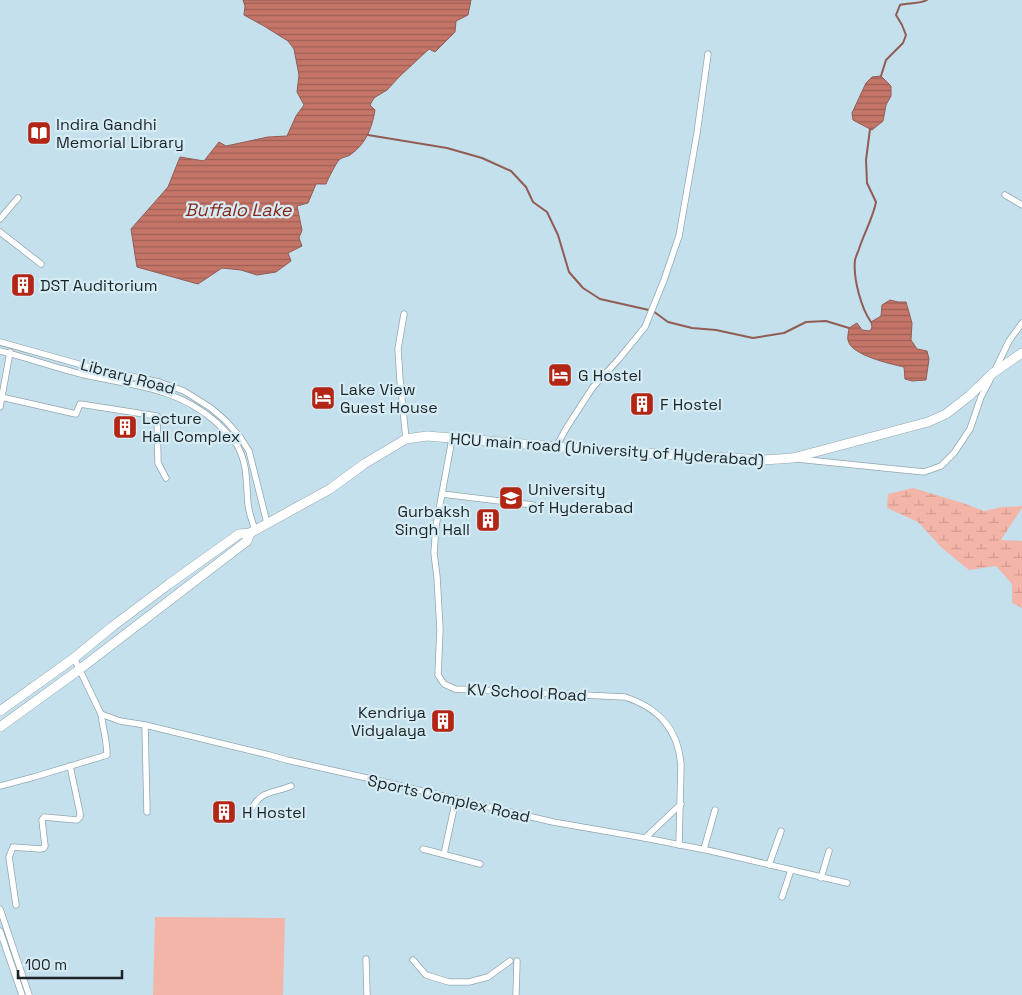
<svg xmlns="http://www.w3.org/2000/svg" width="1022" height="995" font-family="'Space Grotesk',sans-serif">
<style>
.built{fill:#c4e0ed}
.grass{fill:#f4b5a9}
.wetland{fill:url(#wetland-marsh)}
.water{fill:url(#water-rules);stroke:#915c54}
.lines{fill:none;stroke-linecap:round;stroke-linejoin:round}
.stream{stroke:#915c54;stroke-width:2}
.street-casing{stroke:#92a6af;stroke-width:7}
.secondary-casing{stroke:#92a6af;stroke-width:10}
.street{stroke:#fff;stroke-width:5.5}
.secondary{stroke:#fff;stroke-width:9}
.labels{text-anchor:middle;stroke-width:4.5;stroke-linejoin:round;paint-order:stroke}
.poi-label{font-size:16px;fill:#1b2326;stroke:#d6ecf5;text-anchor:start}
.street-label{font-size:16px;fill:#1b2326;stroke:#d6ecf5}
.water-label{font-size:18px;font-style:italic;fill:#88281c;stroke:#d6ecf5}
</style>
<defs>
<pattern id="wetland-marsh" width="20" height="14" patternUnits="userSpaceOnUse" patternTransform="scale(1.25)"><rect width="20" height="14" fill="#f4b5a9"/><path d="M1 5h8M5 5V1M11 12h8M15 12V8" fill="none" stroke="#d19b91"/></pattern>
<pattern id="water-rules" width="6" height="5" patternUnits="userSpaceOnUse" patternTransform="scale(1.25)"><rect width="6" height="5" fill="#c47568"/><path d="M0 2.5h6" fill="none" stroke="#9e6055"/></pattern>
</defs>
<rect width="100%" height="100%" fill="#d6ecf5"/>
<rect class="built" x="0" y="0" width="1022" height="995"/>
<polygon class="grass" points="155,917 285,918 283,995 153,995"/>
<polygon class="wetland" points="913,488 963,503 984,511 1002,507 1022,506 1022,508 1001,540 1022,541 1022,608 1012,603 1012,584 996,566 969,570 942,548 918,522 887,508 888,494"/>
<g class="water">
<path d="M243,0h228l-3,15 -12,6 -1,11 -20,20 -6,-3 -29,27 -13,14 -13,8 -4,7 5,5c-3,18 -9,34 -25,45 -3,2 -8,2 -11,5 -3,3 -11,19 -13,24h-10l-8,19 -11,3 5,24 -3,8 3,8 -14,7 3,8 -15,11 -19,3 -16,-5 -19,-2 -24,16 -61,-17 -6,-38 37,-42 12,-30 24,4 15,-19 7,4 42,-9 19,-1 9,-20 8,-11 -7,-13 2,-17 -5,-26 -6,-8 -24,-15 -20,-11 1,-9z"/>
<polygon points="881,76 891,86 891,96 886,105 883,121 872,130 853,120 852,113 866,83 872,77"/>
<path d="M890,300l8,2h8l6,21 -1,17 6,9 10,2 2,8 -3,21 -14,1 -7,-2 -1,-12c-13,-3 -54,-12 -56,-27 -1,-3 1,-9 1,-12l8,-5 5,7 8,1 2,-4 -1,-5 10,-6 1,-11z"/>
</g>
<g class="lines">
<g class="stream">
<path d="M881,76l5,-16 17,-17 3,-8 -4,-10 -6,-10 4,-10c8,-2 20,-1 27,-5"/>
<path d="M870,129l-4,31 1,23 9,19c-3,16 -12,31 -17,47 -1,3 -3,7 -4,11 -2,18 6,48 16,62"/>
<polyline points="368,135 447,148 482,158 511,171 526,187 533,202 547,212 558,235 569,272 583,288 600,299 649,310"/>
<polyline points="653,311 668,322 692,328 716,330 753,338 784,333 806,322 826,321 849,328"/>
</g>
<defs>
<g id="street">
<polyline points="1005,195 1022,205"/>
<polyline points="0,219 18,198"/>
<polyline points="0,232 41,264"/>
<polyline points="404,314 398,349 400,380 406,439"/>
<polyline points="0,342 100,370 159,382 184,391 211,408 226,421 240,437 249,451 267,523"/>
<path d="M0,351c28,7 56,17 85,24 49,11 91,12 131,47 7,7 15,14 21,23 11,20 9,37 11,59 1,9 4,17 7,26"/>
<polyline points="994,372 1009,341 1022,323"/>
<polyline points="1,397 76,414 80,404 157,416 158,463 166,478"/>
<polyline points="0,407 10,352"/>
<path d="M452,439l-16,87 -2,27 3,24 3,52 -2,46 6,9 11,5 170,8c34,11 53,32 56,68l-2,80"/>
<polyline points="556,447 567,427 593,387 618,360 645,327 664,280 679,236 697,133 708,54"/>
<polyline points="797,459 924,472 941,466 954,453 970,429 981,397 990,380"/>
<polyline points="442,494 533,505"/>
<polyline points="74,658 101,714 120,721 145,725 269,755 287,760 380,781 553,822 645,838 711,851 847,883"/>
<polyline points="145,725 147,812"/>
<path d="M0,786l34,-9 73,-22c0,-14 -4,-27 -6,-41"/>
<path d="M252,808c11,-19 21,-14 39,-22"/>
<polyline points="645,838 681,804"/>
<polyline points="423,849 480,864"/>
<polyline points="704,849 715,810"/>
<polyline points="444,854 456,799"/>
<polyline points="769,865 781,831"/>
<polyline points="821,878 829,851"/>
<polyline points="782,897 791,870"/>
<polyline points="16,905 9,857 13,847 40,849 44,848 45,846 42,820 44,817 77,820 80,817 80,813 70,766"/>
<polyline points="0,909 29,995"/>
<polyline points="0,931 22,995"/>
<polyline points="366,959 367,995"/>
<polyline points="413,960 426,975 449,982 469,982 488,977 510,961"/>
<polyline points="516,995 517,961"/>
</g>
<g id="secondary">
<polyline points="0,711 74,658 113,626 169,584 239,534 250,533 330,489 364,464 406,439 427,436 608,451 764,460 793,458 928,422 946,414 969,396 993,373 1022,353"/>
<polyline points="0,727 80,669 247,541 250,533"/>
</g>
</defs>
<use href="#street" class="street-casing"/>
<use href="#secondary" class="secondary-casing"/>
<use href="#street" class="street"/>
<use href="#secondary" class="secondary"/>
</g>
<defs>
<symbol id="library-square" viewBox="-11 -11 22 22"><rect x="-9" y="-9" width="18" height="18" rx="4" fill="#b32515" stroke="#d6ecf5"/><path d="M-6-4Q-3-5.5-.7-3.5V5Q-3 3-6 4ZM6-4Q3-5.5 .7-3.5V5Q3 3 6 4Z" fill="#fff"/></symbol>
<symbol id="building-square" viewBox="-11 -11 22 22"><rect x="-9" y="-9" width="18" height="18" rx="4" fill="#b32515" stroke="#d6ecf5"/><path d="M-4-6H4V6H1V3H-1V6H-4ZM-2.5-4.3h1.7v1.8h-1.7ZM.8-4.3h1.7v1.8H.8ZM-2.5-1h1.7V.8h-1.7ZM.8-1h1.7V.8H.8Z" fill="#fff"/></symbol>
<symbol id="hotel-square" viewBox="-11 -11 22 22"><rect x="-9" y="-9" width="18" height="18" rx="4" fill="#b32515" stroke="#d6ecf5"/><path d="M-6-4.5h1.5V1H6V5H4.5V3h-9V5H-6ZM-4 0a1.8 1.8 0 1 1 3.6 0ZM.5 0V-2.5h3Q6-2.5 6 0Z" fill="#fff"/></symbol>
<symbol id="university-square" viewBox="-11 -11 22 22"><rect x="-9" y="-9" width="18" height="18" rx="4" fill="#b32515" stroke="#d6ecf5"/><path d="M0-5L7-2L0 1L-7-2ZM-4 1L0 2.5L4 1V4Q0 6-4 4Z" fill="#fff"/></symbol>
</defs>
<g fill-rule="evenodd">
<use href="#library-square" x="25" y="119" width="28" height="28"/>
<use href="#building-square" x="9" y="271" width="28" height="28"/>
<use href="#hotel-square" x="546" y="361" width="28" height="28"/>
<use href="#hotel-square" x="309" y="384" width="28" height="28"/>
<use href="#building-square" x="628" y="390" width="28" height="28"/>
<use href="#building-square" x="111" y="413" width="28" height="28"/>
<use href="#university-square" x="497" y="484" width="28" height="28"/>
<use href="#building-square" x="474" y="506" width="28" height="28"/>
<use href="#building-square" x="429" y="707" width="28" height="28"/>
<use href="#building-square" x="210" y="798" width="28" height="28"/>
</g>
<g class="labels">
<g class="poi-label">
<text x="56" y="130">Indira Gandhi<tspan x="56" dy="18">Memorial Library</tspan></text>
<text x="40" y="291">DST Auditorium</text>
<text x="578" y="381">G Hostel</text>
<text x="340" y="395">Lake View<tspan x="340" dy="18">Guest House</tspan></text>
<text x="660" y="410">F Hostel</text>
<text x="142" y="424">Lecture<tspan x="142" dy="18">Hall Complex</tspan></text>
<text x="528" y="495">University<tspan x="528" dy="18">of Hyderabad</tspan></text>
<text x="470" y="517" text-anchor="end">Gurbaksh<tspan x="470" dy="18">Singh Hall</tspan></text>
<text x="426" y="718" text-anchor="end">Kendriya<tspan x="426" dy="18">Vidyalaya</tspan></text>
<text x="242" y="818">H Hostel</text>
</g>
<g class="street-label">
<text transform="translate(128 376) rotate(15)" y="6">Library Road</text>
<text transform="translate(607 449) rotate(4)" y="6">HCU main road (University of Hyderabad)</text>
<text transform="translate(527 692) rotate(3)" y="6">KV School Road</text>
<text transform="translate(449 798) rotate(13)" y="6">Sports Complex Road</text>
</g>
<g class="water-label">
<text x="238" y="216">Buffalo Lake</text>
</g>
</g>
<path d="M18 970v8h104v-8" fill="none" stroke="#1b2326" stroke-width="2.5"/>
<text x="25" y="970" font-size="15" fill="#1b2326" stroke="#d6ecf5" stroke-width="4" paint-order="stroke">100 m</text>
</svg>
